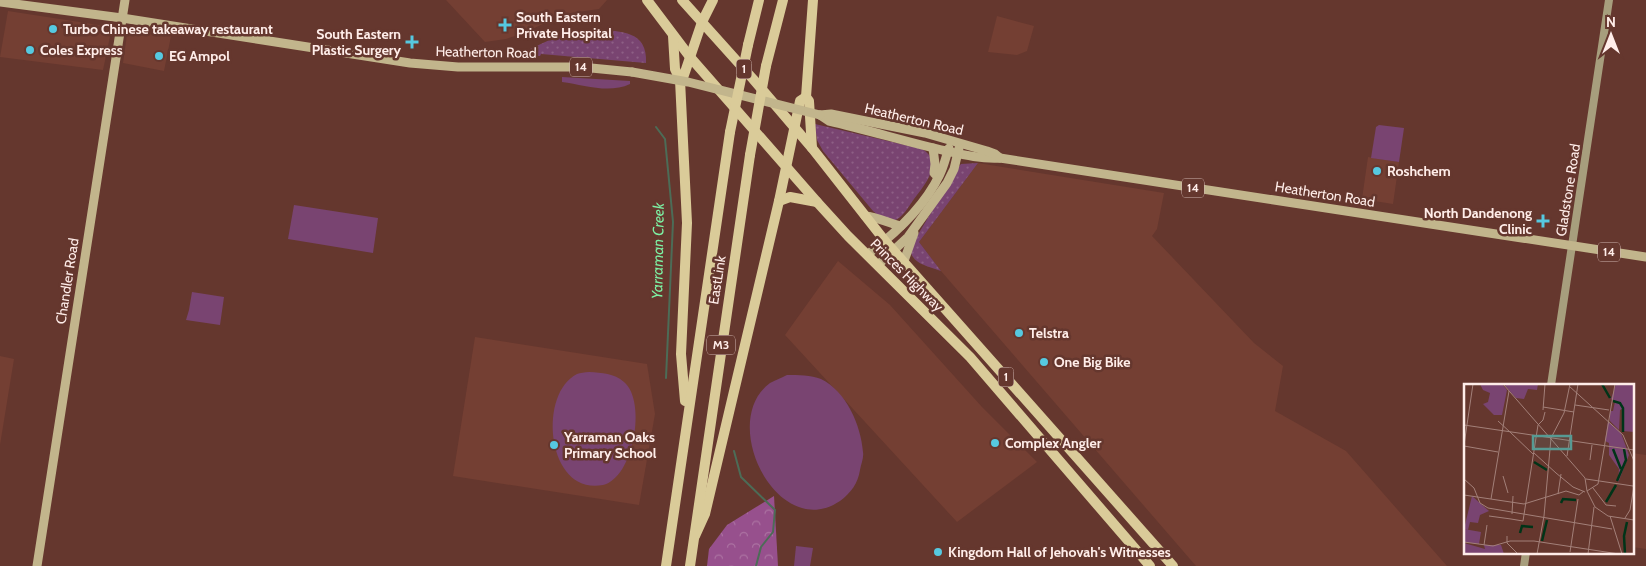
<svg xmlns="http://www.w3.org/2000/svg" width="1646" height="566" font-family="Cabin,sans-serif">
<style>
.built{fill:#743f33}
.grass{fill:url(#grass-dots)}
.forest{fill:url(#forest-crowns)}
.green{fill:#794471}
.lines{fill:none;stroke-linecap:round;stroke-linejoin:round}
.stream{stroke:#4c6c57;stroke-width:2}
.secondary{stroke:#a79e7d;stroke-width:8}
.primary{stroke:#c2b58c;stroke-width:9}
.highway{stroke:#dacb99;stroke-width:10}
.primary-bridge{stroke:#c2b58c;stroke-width:9}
.highway-bridge{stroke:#dacb99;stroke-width:10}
.poi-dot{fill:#56c9e0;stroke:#65372e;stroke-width:2}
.labels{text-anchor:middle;stroke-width:5;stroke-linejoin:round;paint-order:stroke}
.shield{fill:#65372e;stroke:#d1b6b1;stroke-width:1}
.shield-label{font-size:12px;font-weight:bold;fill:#ffede9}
.poi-label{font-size:14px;font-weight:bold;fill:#ffede9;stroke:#65372e;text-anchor:start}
.street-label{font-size:14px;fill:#ffede9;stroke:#65372e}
.water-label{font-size:15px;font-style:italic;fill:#7df2a4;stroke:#65372e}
.inset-river{fill:none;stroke:#003418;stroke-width:2.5}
.inset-road{fill:none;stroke:#a38079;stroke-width:1}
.view{fill:#579a93;fill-opacity:0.15;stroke:#579a93;stroke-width:2.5}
.inset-edge{fill:none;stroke:#ffede9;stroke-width:2.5}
</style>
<defs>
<pattern id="grass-dots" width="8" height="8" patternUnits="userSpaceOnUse" patternTransform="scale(1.25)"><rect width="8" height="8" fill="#794471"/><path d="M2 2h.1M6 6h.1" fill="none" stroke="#8d5f85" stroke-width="1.8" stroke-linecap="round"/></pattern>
<pattern id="forest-crowns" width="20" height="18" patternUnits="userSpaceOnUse" patternTransform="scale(1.25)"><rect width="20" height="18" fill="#97508d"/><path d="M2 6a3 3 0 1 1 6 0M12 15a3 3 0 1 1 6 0" fill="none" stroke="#ac72a2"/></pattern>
</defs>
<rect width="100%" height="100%" fill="#65372e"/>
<g class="built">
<polygon points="446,0 607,0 599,9 564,14 524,33 506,39 485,42"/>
<polygon points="8,11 112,27 103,70 0,57"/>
<polygon points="997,16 1034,26 1027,51 1017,55 988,52"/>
<polygon points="135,29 171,36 164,71 123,63 127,34"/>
<polygon points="1368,157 1399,162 1393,204 1362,199"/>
<polygon points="978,163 1164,193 1157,229 1152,236 1254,343 1283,366 1275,411 1346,451 1447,566 1196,566 941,271 919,242"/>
<polygon points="838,261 890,305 982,407 1037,462 957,522 785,335"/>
<polygon points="475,337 647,364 655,414 639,505 453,476"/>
<polygon points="0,356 14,359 0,445"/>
<polygon points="1632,453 1646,455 1646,549 1632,547"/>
</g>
<g class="grass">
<path d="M597,30c24,1 51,1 49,33l-105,-9 -1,2h-8l-4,-1 2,-6 26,-12z"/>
<path d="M815,124l107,25c22,13 3,36 -8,50 -6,8 -11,19 -21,22l-14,-5 -6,-5 -50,-60 -6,-11z"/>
<path d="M978,163l-59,79 22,29c-13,-5 -30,-7 -31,-23l47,-79 4,-5z"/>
</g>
<polygon class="forest" points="774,496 778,566 707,566 709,549 727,525"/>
<g class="green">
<path d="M562,77l68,4v3c-21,10 -46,1 -68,-2z"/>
<polygon points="1379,125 1404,128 1399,162 1371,158 1376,127"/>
<polygon points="294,205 378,218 373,253 288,239"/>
<polygon points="192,292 224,297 220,325 186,320 189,310"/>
<path d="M589,372c13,1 25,1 35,10 23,19 10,96 -21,103 -56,11 -66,-91 -26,-111 3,-1 8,-2 12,-2z"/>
<path d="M787,375c11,0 24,0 34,4 25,12 40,46 42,73 1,6 -2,12 -3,18 -2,13 -9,23 -20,31 -62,42 -123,-79 -70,-118 5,-3 12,-5 17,-8z"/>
<polygon points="796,546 813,548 810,566 794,566"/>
</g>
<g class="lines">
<g class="stream">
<polyline points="656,127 665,139 673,222 666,378"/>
<polyline points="734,451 741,477 775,510 773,532 761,547 756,566"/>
</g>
<g class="secondary">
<polyline points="1551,385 1609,0"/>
<polyline points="1524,566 1526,552"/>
</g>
<g class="primary">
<polyline points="0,2 122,18 410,63 458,67 581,67 632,72"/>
<path d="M820,115l9,6c39,9 78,21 117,30 18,4 35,8 54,7l646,99"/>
<polyline points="820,115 831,114 925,133 987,151 995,154 1000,158"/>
<polyline points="933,148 935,164 934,173 938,177"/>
<path d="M865,216c13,1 23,7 36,10"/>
<path d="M868,254c28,-21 57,-48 72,-80 4,-8 6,-18 9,-26"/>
<polyline points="904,261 914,233"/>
<polyline points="878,265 908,237 947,183 954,169 959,148"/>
<polyline points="37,566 125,0"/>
</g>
<g class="highway">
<polyline points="647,0 690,57 817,202 848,236 970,357 1150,566"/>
<polyline points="682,0 753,79 812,148 885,241 1173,566"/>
<polyline points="673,36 675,69 680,80 687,223 681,354 685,401"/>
<polyline points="748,45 759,0"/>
<polyline points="766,66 783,0"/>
<polyline points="680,80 684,75 702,22 713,0"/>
<polyline points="812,148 809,101 806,97 813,0"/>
<polyline points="779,201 790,197 817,202"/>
<polyline points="695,536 705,514 779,201 800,101 806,97"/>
<polyline points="666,566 730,132"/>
<polyline points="690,566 750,155"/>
</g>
<polyline class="primary-bridge" points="632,72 688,82 820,115"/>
<g class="highway-bridge">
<polyline points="730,132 748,45"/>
<polyline points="750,155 766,66"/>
</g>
</g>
<g class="poi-dot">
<path d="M502.5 17.5h5v5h5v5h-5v5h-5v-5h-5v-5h5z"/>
<circle cx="53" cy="29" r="5"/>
<path d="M409.5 34.5h5v5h5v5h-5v5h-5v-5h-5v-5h5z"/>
<circle cx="30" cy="50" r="5"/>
<circle cx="159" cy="56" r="5"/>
<circle cx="1377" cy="171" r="5"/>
<path d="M1540.5 213.5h5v5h5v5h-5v5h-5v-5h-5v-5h5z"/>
<circle cx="1019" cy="333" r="5"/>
<circle cx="1044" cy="362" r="5"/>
<circle cx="995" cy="443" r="5"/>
<circle cx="554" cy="445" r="5"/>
<circle cx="938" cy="552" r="5"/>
</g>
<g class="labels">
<g class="shield">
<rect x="570" y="57.5" width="22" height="19" rx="4"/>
<rect x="736.5" y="59.5" width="15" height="19" rx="4"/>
<rect x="1182" y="178.5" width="22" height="19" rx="4"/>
<rect x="1598" y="242.5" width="22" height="19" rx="4"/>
<rect x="707" y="335.5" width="28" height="19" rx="4"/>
<rect x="998.5" y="367.5" width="15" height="19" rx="4"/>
</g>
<g class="shield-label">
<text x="581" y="71">14</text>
<text x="744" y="73">1</text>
<text x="1193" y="192">14</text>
<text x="1609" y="256">14</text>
<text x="721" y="349">M3</text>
<text x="1006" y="381">1</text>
</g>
<g class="poi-label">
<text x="516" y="22">South Eastern<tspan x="516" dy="16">Private Hospital</tspan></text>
<text x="63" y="34">Turbo Chinese takeaway restaurant</text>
<text x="401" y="39" text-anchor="end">South Eastern<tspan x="401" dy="16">Plastic Surgery</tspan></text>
<text x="40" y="55">Coles Express</text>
<text x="169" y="61">EG Ampol</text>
<text x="1387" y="176">Roshchem</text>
<text x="1532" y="218" text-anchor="end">North Dandenong<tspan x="1532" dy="16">Clinic</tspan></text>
<text x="1029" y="338">Telstra</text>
<text x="1054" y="367">One Big Bike</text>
<text x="564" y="442">Yarraman Oaks<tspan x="564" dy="16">Primary School</tspan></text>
<text x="1005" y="448">Complex Angler</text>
<text x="948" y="557">Kingdom Hall of Jehovah's Witnesses</text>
</g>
<g class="street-label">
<text transform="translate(486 52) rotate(1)" y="5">Heatherton Road</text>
<text transform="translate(914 119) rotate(13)" y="5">Heatherton Road</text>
<text transform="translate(1568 190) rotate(-81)" y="5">Gladstone Road</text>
<text transform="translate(1325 194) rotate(9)" y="5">Heatherton Road</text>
<text transform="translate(907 275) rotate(45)" y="5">Princes Highway</text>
<text transform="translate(717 280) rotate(-81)" y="5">EastLink</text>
<text transform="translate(67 281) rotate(-81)" y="5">Chandler Road</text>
</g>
<g class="water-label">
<text transform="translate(658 251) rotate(-89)" y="5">Yarraman Creek</text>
</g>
</g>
<g transform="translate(1464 384)">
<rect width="170" height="170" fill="#65372e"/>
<path d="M152,13l8,11 -4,2 -1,20 -9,-9v-10h3zM144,37l13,12 8,22 -11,28 1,-14 -10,-14v-12l-4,-2zM0,145l17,3 -2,12 -15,-2zM0,159l21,6 -1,-4h17l3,9h-40z" fill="#794471"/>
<path d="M43,0h31l-1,6 -9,-1 -4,10 -8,-1 -11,-12z" fill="#794471"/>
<path d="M16,0h22l5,6 -5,25h-8l-11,-11 5,-2 2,-9 -7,-3zM152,0h18v48l-11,-1 -1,-24 -11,-8zM8,112l17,15 -9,4 -2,8 -8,-1 -2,8 -4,-1z" fill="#794471"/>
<path class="inset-river" d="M138,0l8,14M149,17l7,2 3,5v24M149,65l8,20M70,78l13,8M153,97l9,-21 -2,-11M142,118l10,-17M97,119l2,-4 13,1M56,149l2,-7 11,1M78,157l5,-21M161,170l-1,-18 3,-14"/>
<path class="inset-road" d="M39,0l82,94 2,13 8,16 13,9 26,4M105,2l54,49 11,26M111,21l34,5M79,23l31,5M79,26l2,-26M34,37l12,11M0,41l170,25M46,48l23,22M0,61l9,-61M0,62l34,6M70,69l22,20M103,72l11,-72M126,76l2,-15M92,89l17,14 12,5M39,92l5,17M0,95l10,9 6,15 8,5 124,21M122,95l47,7M129,104l13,17 10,1M123,107l11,-7 17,-100M94,110l3,-20M0,111l60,9 42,-13 13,4 5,-4M27,115l18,-108M48,130l1,-18M25,132l22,3M146,132l12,38M161,134l5,-8 4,-24M47,135l12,2 15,-96 5,-5 2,-8M43,152v7l11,11M0,158l29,4 17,-5h24l85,13M20,161l3,-20M106,168l8,-53M73,170l7,-38 7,-78 13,-25 6,-29M124,170l6,-47"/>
<path class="view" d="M69,52h38v13h-38z"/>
<rect width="170" height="170" class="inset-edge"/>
</g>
<g transform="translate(1611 35)" stroke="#65372e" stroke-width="4" paint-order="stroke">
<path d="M0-4L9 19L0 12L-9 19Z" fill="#ffede9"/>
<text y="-8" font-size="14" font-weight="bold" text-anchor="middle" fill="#ffede9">N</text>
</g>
</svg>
